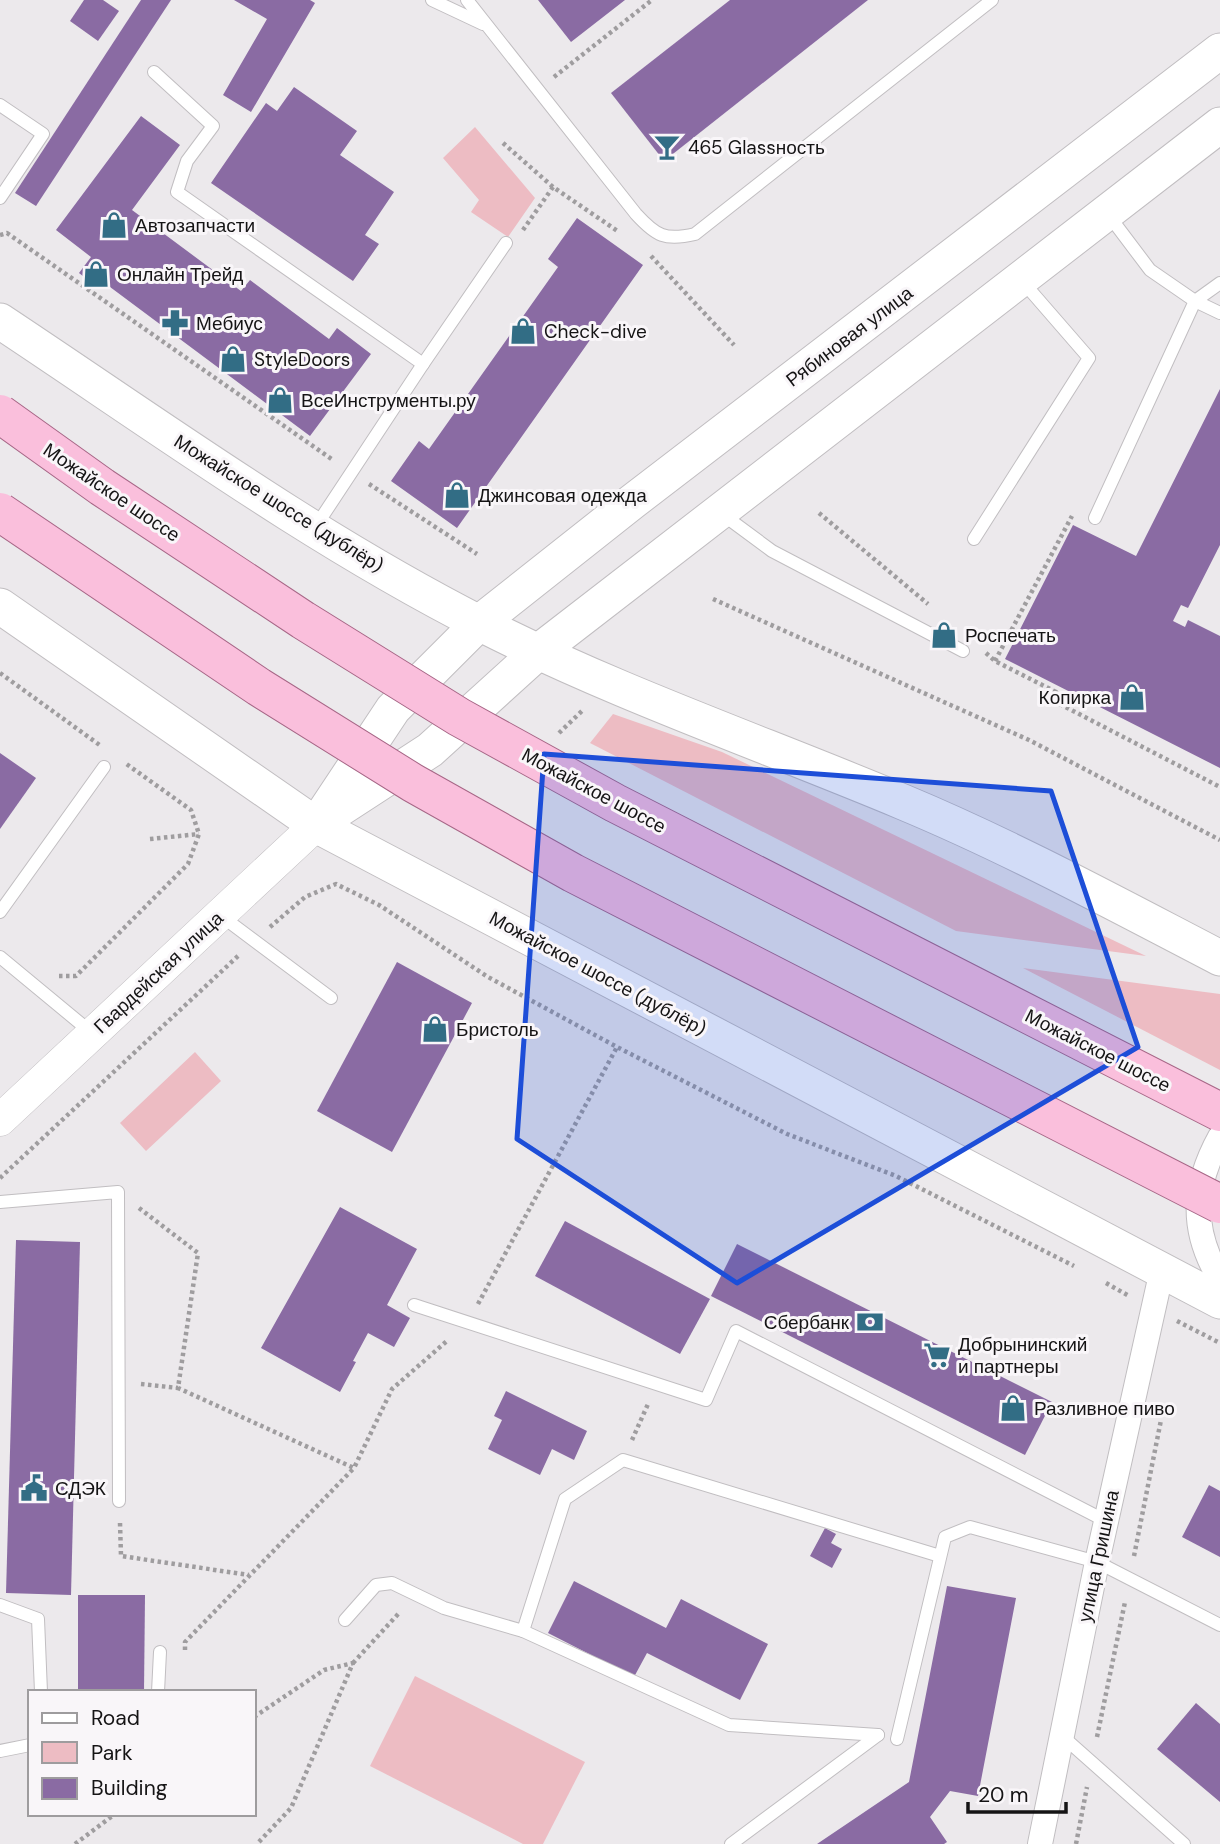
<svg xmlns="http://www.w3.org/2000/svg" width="1220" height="1844" font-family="'DM Sans',sans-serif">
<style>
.green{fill:#edbcc3}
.building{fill:#8a6ba3}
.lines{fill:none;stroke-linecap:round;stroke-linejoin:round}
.service-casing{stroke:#c1bec1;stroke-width:14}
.minor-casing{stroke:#c1bec1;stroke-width:26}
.tertiary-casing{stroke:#c1bec1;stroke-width:33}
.secondary-casing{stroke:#c1bec1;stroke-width:37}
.path{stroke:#9f9d9f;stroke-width:4.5;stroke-dasharray:3.5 3.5;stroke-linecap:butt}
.service{stroke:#fff;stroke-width:12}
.minor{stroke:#fff;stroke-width:24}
.tertiary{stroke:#fff;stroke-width:32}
.secondary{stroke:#fff;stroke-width:35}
.primary-bridge-casing{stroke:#a76787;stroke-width:40;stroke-linecap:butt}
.primary-bridge{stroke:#fabfdc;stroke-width:38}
.marked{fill:#1d4ed8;fill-opacity:0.2;stroke:#1d4ed8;stroke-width:5;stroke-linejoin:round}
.labels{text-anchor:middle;stroke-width:6;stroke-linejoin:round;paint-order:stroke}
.poi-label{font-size:19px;fill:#151415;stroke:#f9f6f9;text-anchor:start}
.street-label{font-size:19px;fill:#151415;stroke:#f9f6f9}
</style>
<rect width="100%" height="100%" fill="#ece9ec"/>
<g class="green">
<polygon points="475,127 535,198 508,237 471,212 479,200 443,158"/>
<polygon points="613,714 722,752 1146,956 956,931 590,743"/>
<polygon points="1023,968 1220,994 1220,1070"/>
<polygon points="195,1052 221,1081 146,1151 120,1123"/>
<polygon points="415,1676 585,1762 543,1844 523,1844 370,1766"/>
</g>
<g class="building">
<polygon points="84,0 103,0 119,11 98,41 70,21"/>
<polygon points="141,0 171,0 36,206 15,193"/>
<polygon points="234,0 310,0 315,3 251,112 223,95 267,19"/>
<polygon points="538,0 625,0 571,42"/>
<polygon points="730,0 868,0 664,161 611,93"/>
<polygon points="294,87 357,131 340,155 394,192 365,235 379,244 353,281 211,183 266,103 277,111"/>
<polygon points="141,116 180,145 132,210 241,291 250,280 329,339 337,328 371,354 310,436 102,281 98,288 79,273 91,257 56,230"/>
<polygon points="577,218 643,265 457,528 391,481 419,441 429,449 558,267 548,259"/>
<polygon points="1220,389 1220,545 1188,608 1181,605 1173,621 1185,627 1188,620 1220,636 1220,768 1005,659 1073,525 1136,556"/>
<polygon points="0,753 36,778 0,829"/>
<polygon points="397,962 472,1003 392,1152 317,1111"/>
<polygon points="340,1207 417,1249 387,1305 410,1318 394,1347 368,1333 353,1361 356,1362 340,1392 261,1348"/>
<polygon points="565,1221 710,1299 680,1354 535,1276"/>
<polygon points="16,1240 80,1242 71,1595 6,1593"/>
<polygon points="737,1244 1052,1402 1025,1455 711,1296"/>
<polygon points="506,1391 587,1431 574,1460 552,1449 540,1475 488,1449 502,1420 494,1416"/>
<polygon points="1209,1485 1220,1491 1220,1557 1182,1537"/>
<polygon points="825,1528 836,1534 831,1543 842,1549 832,1568 810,1556"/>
<polygon points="574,1581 666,1628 681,1599 768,1644 740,1700 647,1653 634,1677 548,1633"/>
<polygon points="947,1586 1016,1598 978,1796 950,1791 930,1817 947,1842 944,1844 817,1844 909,1782"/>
<polygon points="78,1595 145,1595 144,1692 78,1692"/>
<polygon points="1196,1703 1220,1724 1220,1802 1157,1749"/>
</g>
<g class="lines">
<defs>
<g id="service">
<polyline points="432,0 483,24"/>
<path d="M467,0l169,214c20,22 29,27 59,20l297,-234"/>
<polyline points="154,72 213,126 187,161 177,192 423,364"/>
<polyline points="0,105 43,134 0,198"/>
<polyline points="1107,213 1150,270 1195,301 1220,313"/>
<polyline points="722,514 772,551 963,651"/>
<polyline points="1095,518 1195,301 1220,283"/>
<polyline points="316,526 423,364 506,243"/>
<polyline points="974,539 1089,358 1023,282"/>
<polyline points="0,912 104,767"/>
<polyline points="220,915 331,998"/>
<polyline points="0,957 92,1033"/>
<polyline points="0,1202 118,1192 119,1501"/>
<polyline points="414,1305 706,1400 736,1331 1106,1521"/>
<polyline points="0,1605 38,1619 41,1692"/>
<polyline points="345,1620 376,1585 392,1583 444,1608 523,1631"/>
<polyline points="158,1692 160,1652"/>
<polyline points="878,1735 729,1725 523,1631 565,1499 623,1460 940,1556"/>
<polyline points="1061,1735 1184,1844"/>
<polyline points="897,1739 945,1537 970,1527 1097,1562 1220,1625"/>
<polyline points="0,1751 30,1745"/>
<polyline points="731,1844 878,1735"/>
</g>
<g id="minor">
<path d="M1220,1137c-27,49 -30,92 0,142"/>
<polyline points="1040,1844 1097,1562 1162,1270"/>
</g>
<polyline id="tertiary" points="0,1120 316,825"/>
<g id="secondary">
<path d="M0,321c157,104 312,217 481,303 136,69 281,119 422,178 108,45 213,102 317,156"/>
<polyline points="0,606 316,825 1220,1301"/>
<polyline points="327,817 430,750 538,652 1220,125"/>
<polyline points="316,825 393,709 479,623 632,502 1220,51"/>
</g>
</defs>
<use href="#service" class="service-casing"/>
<use href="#minor" class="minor-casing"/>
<use href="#tertiary" class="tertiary-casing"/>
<use href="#secondary" class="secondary-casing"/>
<g class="path">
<polyline points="554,77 652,0"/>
<polyline points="503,143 553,187 619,232"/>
<polyline points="523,230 553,187"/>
<polyline points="0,235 7,233 333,460"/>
<polyline points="651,256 734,345"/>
<polyline points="369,484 477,554"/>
<polyline points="819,513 928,604"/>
<polyline points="713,599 1029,740 1220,840"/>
<polyline points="986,653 995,661 1056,692 1052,700 1220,787"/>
<polyline points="995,661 1072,516"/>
<polyline points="0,673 101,746"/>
<polyline points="559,733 583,710"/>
<polyline points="150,839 199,834"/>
<polyline points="270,927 305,897 336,884 379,905 488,977 617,1047 787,1134 896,1176 1074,1266"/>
<polyline points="59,976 76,976 188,864 199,834 191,810 125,763"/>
<polyline points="0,1178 238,956"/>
<polyline points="139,1208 198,1253 178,1388 354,1468 392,1389 448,1340"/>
<polyline points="1106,1283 1129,1296"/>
<polyline points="478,1304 617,1047"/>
<polyline points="1177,1321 1220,1343"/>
<polyline points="141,1384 178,1388"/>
<polyline points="632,1440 648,1404"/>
<polyline points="120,1523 121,1556 249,1575"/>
<polyline points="1134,1556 1161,1420"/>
<polyline points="185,1650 185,1642 354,1468"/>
<polyline points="353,1663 400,1612"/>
<polyline points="254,1717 324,1670 353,1663 291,1808 257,1844"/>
<polyline points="1097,1737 1125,1602"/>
<polyline points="75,1844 115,1814"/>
<polyline points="1076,1844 1087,1787"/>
</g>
<use href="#service" class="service"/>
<use href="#minor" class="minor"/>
<use href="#tertiary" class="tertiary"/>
<use href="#secondary" class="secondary"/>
<defs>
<g id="primary-bridge">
<polyline points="0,414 102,487 303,620 459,717 615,803 1220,1112"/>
<polyline points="0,512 259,687 413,783 573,873 1220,1204"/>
</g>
</defs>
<use href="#primary-bridge" class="primary-bridge-casing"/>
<use href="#primary-bridge" class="primary-bridge"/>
</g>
<path class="marked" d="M544,754l507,37 87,256 -401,236 -220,-144z"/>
<defs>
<symbol id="bar-bare" viewBox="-9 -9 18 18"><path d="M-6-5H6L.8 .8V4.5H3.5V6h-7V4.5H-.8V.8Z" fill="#326d85" stroke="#f9f6f9" stroke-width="2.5" paint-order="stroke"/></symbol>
<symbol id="shop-bare" viewBox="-9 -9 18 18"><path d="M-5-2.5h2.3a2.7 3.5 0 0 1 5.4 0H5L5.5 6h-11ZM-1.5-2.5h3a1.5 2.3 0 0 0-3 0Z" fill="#326d85" stroke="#f9f6f9" stroke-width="2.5" paint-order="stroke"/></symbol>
<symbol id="pharmacy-bare" viewBox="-9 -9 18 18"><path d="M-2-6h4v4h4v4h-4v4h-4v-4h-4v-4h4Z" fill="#326d85" stroke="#f9f6f9" stroke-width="2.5" paint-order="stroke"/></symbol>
<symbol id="bank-bare" viewBox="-9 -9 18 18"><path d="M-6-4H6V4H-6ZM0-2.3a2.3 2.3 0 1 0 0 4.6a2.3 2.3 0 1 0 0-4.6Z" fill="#326d85" stroke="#f9f6f9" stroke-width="2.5" paint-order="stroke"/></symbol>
<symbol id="supermarket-bare" viewBox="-9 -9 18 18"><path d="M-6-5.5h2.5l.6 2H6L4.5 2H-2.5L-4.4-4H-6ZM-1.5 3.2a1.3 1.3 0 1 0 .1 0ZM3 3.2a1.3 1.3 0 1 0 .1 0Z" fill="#326d85" stroke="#f9f6f9" stroke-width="2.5" paint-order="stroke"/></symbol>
<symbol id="civic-bare" viewBox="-9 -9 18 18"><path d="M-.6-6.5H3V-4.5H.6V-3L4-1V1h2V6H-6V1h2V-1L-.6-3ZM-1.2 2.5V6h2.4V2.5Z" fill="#326d85" stroke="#f9f6f9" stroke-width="2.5" paint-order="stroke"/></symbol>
</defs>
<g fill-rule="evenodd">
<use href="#bar-bare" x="648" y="128" width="38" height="38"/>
<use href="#shop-bare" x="95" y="206" width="38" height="38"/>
<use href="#shop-bare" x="77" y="255" width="38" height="38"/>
<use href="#pharmacy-bare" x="156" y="304" width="38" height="38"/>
<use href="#shop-bare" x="504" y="312" width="38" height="38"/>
<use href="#shop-bare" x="214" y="340" width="38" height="38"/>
<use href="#shop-bare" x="261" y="381" width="38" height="38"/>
<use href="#shop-bare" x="438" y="476" width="38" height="38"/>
<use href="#shop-bare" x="925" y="616" width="38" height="38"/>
<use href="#shop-bare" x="1113" y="678" width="38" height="38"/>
<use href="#shop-bare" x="416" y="1010" width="38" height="38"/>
<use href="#bank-bare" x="851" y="1303" width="38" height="38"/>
<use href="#supermarket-bare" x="918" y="1336" width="38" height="38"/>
<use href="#shop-bare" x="994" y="1389" width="38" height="38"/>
<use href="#civic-bare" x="15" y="1469" width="38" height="38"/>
</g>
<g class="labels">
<g class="poi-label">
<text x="688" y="154">465 Glassность</text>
<text x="135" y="232">Автозапчасти</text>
<text x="117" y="281">Онлайн Трейд</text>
<text x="196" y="330">Мебиус</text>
<text x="544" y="338">Check-dive</text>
<text x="254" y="366">StyleDoors</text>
<text x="301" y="407">ВсеИнструменты.ру</text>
<text x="478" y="502">Джинсовая одежда</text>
<text x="965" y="642">Роспечать</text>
<text x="1111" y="704" text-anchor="end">Копирка</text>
<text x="456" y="1036">Бристоль</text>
<text x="849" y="1329" text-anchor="end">Сбербанк</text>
<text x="958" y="1351">Добрынинский<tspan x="958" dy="22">и партнеры</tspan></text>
<text x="1034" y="1415">Разливное пиво</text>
<text x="55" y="1495">СДЭК</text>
</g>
<g class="street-label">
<text transform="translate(849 336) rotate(-37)" y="7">Рябиновая улица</text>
<text transform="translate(112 492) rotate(34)" y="7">Можайское шоссе</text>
<text transform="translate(279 503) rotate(32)" y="7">Можайское шоссе (дублёр)</text>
<text transform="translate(594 790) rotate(28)" y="7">Можайское шоссе</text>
<text transform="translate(158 972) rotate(-43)" y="7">Гвардейская улица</text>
<text transform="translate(598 973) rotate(28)" y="7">Можайское шоссе (дублёр)</text>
<text transform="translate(1098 1050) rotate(27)" y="7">Можайское шоссе</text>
<text transform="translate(1098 1556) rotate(-78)" y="7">улица Гришина</text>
</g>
</g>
<rect x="28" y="1690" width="228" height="126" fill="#f9f6f9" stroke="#9e9c9e" stroke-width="2"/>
<rect x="42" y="1713" width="35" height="10" fill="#ffffff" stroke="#9e9c9e" stroke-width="2"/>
<text x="91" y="1725" font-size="21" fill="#151415">Road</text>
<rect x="42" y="1742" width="35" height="21" fill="#edbcc3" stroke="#9e9c9e" stroke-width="2"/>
<text x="91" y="1760" font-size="21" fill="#151415">Park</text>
<rect x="42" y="1778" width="35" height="21" fill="#8a6ba3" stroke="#9e9c9e" stroke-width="2"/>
<text x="91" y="1795" font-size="21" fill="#151415">Building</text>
<path d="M968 1802v10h98v-10" fill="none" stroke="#151415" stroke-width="3.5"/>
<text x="978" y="1802" font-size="21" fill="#151415" stroke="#f9f6f9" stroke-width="5" paint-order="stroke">20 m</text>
</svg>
